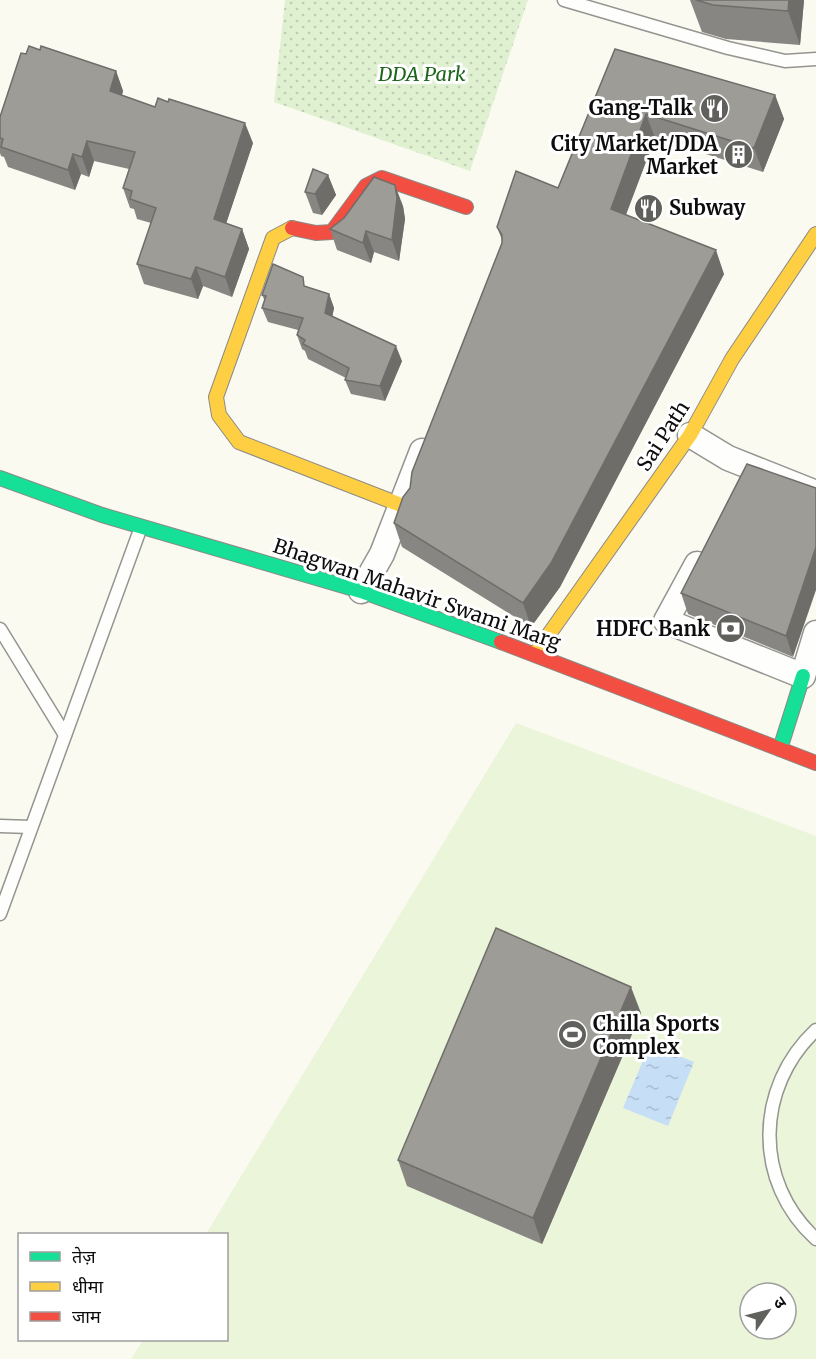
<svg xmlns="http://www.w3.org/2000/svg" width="816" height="1359" font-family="Merriweather,'Noto Sans Devanagari',serif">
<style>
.park{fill:url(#park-dots)}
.pitch{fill:#eaf5da;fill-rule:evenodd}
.water{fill:url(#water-ripples)}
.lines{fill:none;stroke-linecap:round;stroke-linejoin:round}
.lane-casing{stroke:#949490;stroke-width:15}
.street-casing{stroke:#949490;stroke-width:27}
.fast-casing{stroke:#8b8a86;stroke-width:16}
.slow-casing{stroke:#8b8a86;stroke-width:16}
.jam-casing{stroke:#8b8a86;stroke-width:16}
.lane{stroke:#fefefd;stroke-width:12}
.street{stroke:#fefefd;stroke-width:24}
.fast{stroke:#16e098;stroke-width:14}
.slow{stroke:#ffcf43;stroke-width:14}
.jam{stroke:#f24e42;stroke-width:14}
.wall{fill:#888682}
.shaded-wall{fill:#6f6d6a}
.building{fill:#9e9c97;stroke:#6f6d6a;stroke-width:1.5}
.labels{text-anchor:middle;stroke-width:6;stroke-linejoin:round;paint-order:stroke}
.park-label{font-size:20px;font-style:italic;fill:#1f661c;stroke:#fff}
.poi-label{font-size:20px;font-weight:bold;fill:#0d0d0d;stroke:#fff;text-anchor:end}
.street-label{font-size:20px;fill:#0d0d0d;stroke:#fff}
</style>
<defs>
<pattern id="park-dots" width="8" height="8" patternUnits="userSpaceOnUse" patternTransform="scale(1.5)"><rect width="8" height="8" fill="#e0f1d1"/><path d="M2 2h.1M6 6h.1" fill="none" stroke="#bfcdb2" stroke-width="1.8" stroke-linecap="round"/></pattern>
<pattern id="water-ripples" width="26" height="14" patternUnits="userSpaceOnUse" patternTransform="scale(1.5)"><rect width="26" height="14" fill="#c6def6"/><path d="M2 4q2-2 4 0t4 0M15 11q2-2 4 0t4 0" fill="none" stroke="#a9bdd2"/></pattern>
</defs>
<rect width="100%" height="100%" fill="#fbfaf1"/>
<polygon class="park" points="285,0 528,0 470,171 274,102"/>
<path class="pitch" d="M516,723l300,113v523h-685l12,-19h83v-106h-20zM750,1293h36v36h-36z"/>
<polygon class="water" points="650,1044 694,1062 668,1126 623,1108"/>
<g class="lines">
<defs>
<g id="lane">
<polyline points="564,0 728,48 785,61 816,59"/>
<polyline points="0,629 65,735"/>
<polyline points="0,826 31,827"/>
<polyline points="0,914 141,527"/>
<path d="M816,1030c-61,57 -63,152 0,209"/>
</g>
<g id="street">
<polyline points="690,435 728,458 816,493"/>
<polyline points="697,564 666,621 803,676 816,633"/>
<polyline points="361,591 382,554 422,451"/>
</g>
<g id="fast">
<polyline points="0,478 102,515 361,591 501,642"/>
<polyline points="780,749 803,676"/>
</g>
<g id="slow">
<polyline points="292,228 273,238 216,397 219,415 239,442 401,505"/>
<polyline points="535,654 690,435 732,359 816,234"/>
</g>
<g id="jam">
<polyline points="292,228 316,233 332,232 366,186 382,178 466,207"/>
<polyline points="501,642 816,763"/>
</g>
</defs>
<use href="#lane" class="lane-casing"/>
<use href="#street" class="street-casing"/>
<use href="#fast" class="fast-casing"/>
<use href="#slow" class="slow-casing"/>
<use href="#jam" class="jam-casing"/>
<use href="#lane" class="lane"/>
<use href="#street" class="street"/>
<use href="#fast" class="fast"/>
<use href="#slow" class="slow"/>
<use href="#jam" class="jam"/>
</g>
<g class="wall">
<polygon points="690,0 804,0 800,45 726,39 702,32"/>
<polygon points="615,49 775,95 784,119 763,172 655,138 626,215 724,274 560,587 531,627 402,547 394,523 410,488 502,243 502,240 497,227 558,188"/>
<polygon points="26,54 116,71 123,91 122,95 253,143 226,223 242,229 249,249 232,297 203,286 198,299 144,284 137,264 151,223 137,219 134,209 130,208 123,188 129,169 94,161 89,177 81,174 75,190 8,167 4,157 1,156 0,153 0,117"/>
<polygon points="328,175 336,195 322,215 313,213 305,192"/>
<polygon points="403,206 405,219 399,261 374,252 371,263 337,250 330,229"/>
<polygon points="307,287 329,294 334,308 332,317 402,361 385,401 351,394 345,380 346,378 308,359 305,351 302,349 297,335 298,330 268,322 262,308 265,301 262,295"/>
<polygon points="747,464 793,657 688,614 681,593"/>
<polygon points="641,1013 542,1244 407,1186 398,1160"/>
</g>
<g class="shaded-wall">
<polygon points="789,0 804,0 800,45 788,11"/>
<polygon points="116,71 123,91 117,111 110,91"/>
<polygon points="775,95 784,119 763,172 754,148"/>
<polygon points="646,114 655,138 619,232 611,209"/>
<polygon points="245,123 253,143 221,239 214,219"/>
<polygon points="87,141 94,161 89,177 82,157"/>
<polygon points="73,154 81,174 75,190 68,170"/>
<polygon points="328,175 336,195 322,215 315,194"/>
<polygon points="395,185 403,206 405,219 399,261 392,240"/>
<polygon points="242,229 249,249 232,297 225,277"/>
<polygon points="366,231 374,252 371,263 363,243"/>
<polygon points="716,250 724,274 560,587 531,627 523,603"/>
<polygon points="196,267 203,286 198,299 191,279"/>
<polygon points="329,294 334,308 330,328 325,313"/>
<polygon points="396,346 402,361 385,401 380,386"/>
<polygon points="816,547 816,590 793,657 786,636"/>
<polygon points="631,987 641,1013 542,1244 533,1218"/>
</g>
<g class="building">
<polygon points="696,0 789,0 788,11 713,5"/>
<polygon points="29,46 40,50 41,46 116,71 110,91 155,107 158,98 168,102 169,99 245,123 214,219 242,229 225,277 196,267 191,279 137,264 156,208 130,199 132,191 123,188 135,152 87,141 82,157 73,154 68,170 1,147 3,139 0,138 0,117 21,53 26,54"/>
<polygon points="615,49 775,95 754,148 646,114 611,209 716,250 551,563 523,603 394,523 403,497 410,488 412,472 502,243 502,235 497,227 516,171 558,188"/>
<polygon points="313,169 328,175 315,194 305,192"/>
<polygon points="374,177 395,185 397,198 392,240 366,231 363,243 330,229 344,218"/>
<polygon points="273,264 303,277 304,286 329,294 325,313 396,346 380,386 345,380 349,368 303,344 305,340 297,335 303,318 262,308 266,296 262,295"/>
<polygon points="747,464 816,488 816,547 786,636 681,593"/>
<polygon points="496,928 631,987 533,1218 398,1160"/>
</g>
<defs>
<symbol id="restaurant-disc" viewBox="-11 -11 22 22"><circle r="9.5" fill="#60605d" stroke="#fff"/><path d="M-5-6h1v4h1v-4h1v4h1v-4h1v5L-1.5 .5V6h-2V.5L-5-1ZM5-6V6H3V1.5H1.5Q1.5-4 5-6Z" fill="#fff"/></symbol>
<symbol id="building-disc" viewBox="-11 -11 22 22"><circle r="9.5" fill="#60605d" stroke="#fff"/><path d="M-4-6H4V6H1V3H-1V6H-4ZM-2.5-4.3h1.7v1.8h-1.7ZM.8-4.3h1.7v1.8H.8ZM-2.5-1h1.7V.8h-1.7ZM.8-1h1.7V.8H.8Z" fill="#fff"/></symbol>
<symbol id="bank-disc" viewBox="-11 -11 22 22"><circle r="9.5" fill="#60605d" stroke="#fff"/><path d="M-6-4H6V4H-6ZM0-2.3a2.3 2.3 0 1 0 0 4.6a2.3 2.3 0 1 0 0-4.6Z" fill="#fff"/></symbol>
<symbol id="stadium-disc" viewBox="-11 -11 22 22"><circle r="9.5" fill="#60605d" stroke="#fff"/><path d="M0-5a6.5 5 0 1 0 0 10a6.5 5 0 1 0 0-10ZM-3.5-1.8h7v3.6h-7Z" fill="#fff"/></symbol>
</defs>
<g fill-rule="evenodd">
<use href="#restaurant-disc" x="698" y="92" width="33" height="33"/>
<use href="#building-disc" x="722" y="138" width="33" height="33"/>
<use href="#restaurant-disc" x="632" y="192" width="33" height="33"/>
<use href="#bank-disc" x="714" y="612" width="33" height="33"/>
<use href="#stadium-disc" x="556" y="1018" width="33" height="33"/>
</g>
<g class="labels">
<g class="park-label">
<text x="422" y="81">DDA Park</text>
</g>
<g class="poi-label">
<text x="693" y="115">Gang-Talk</text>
<text x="718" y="151">City Market/DDA<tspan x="718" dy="23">Market</tspan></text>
<text x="669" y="215" text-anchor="start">Subway</text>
<text x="710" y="636">HDFC Bank</text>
<text x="593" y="1031" text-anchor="start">Chilla Sports<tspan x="593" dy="23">Complex</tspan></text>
</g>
<g class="street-label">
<text transform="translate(663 436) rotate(-57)" y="7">Sai Path</text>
<text transform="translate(417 594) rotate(19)" y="7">Bhagwan Mahavir Swami Marg</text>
</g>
</g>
<rect x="18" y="1233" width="210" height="108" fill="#ffffff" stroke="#9e9e9e" stroke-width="1.5"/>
<rect x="30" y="1252" width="30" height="9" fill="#16e098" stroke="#9e9e9e" stroke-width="1.5"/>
<text x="72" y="1263" font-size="18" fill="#0d0d0d">तेज़</text>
<rect x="30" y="1282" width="30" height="9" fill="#ffcf43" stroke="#9e9e9e" stroke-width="1.5"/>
<text x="72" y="1293" font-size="18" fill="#0d0d0d">धीमा</text>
<rect x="30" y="1312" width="30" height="9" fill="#f24e42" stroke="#9e9e9e" stroke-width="1.5"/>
<text x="72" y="1323" font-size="18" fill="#0d0d0d">जाम</text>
<g transform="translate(768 1311) rotate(55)"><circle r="28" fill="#ffffff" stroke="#9e9e9e" stroke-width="1.5"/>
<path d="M0-4.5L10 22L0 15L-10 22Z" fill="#60605d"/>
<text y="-9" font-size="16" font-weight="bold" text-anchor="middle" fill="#0d0d0d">उ</text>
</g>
</svg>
